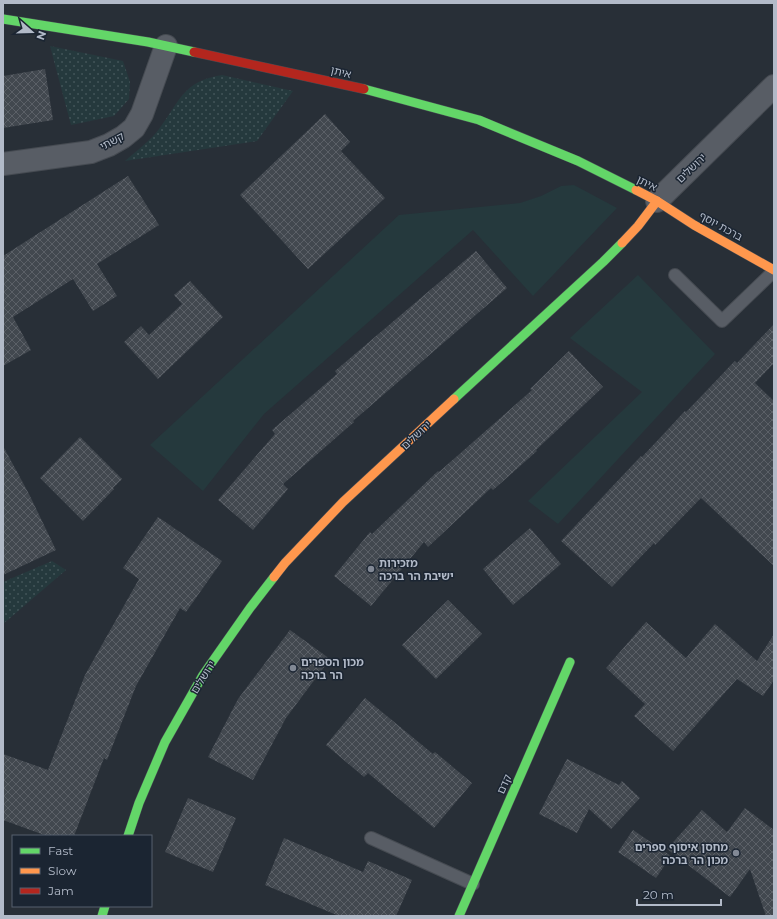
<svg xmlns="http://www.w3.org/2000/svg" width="777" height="919" font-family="Montserrat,'Noto Sans Hebrew',sans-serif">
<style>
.grass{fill:#25393d}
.park{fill:url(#park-dots)}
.building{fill:url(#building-cross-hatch)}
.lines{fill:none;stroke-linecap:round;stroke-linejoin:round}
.lane-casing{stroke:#464b52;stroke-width:14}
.street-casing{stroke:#464b52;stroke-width:24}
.fast-casing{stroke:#464b52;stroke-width:10}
.slow-casing{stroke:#464b52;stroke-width:10}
.jam-casing{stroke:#464b52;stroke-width:10}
.lane{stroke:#585d65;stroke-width:12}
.street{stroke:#585d65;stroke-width:22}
.fast{stroke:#63d668;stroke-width:9}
.slow{stroke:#ff974d;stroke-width:9}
.jam{stroke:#b3261e;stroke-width:9}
.poi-dot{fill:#828995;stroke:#1b2532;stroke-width:1.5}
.labels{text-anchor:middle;stroke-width:3;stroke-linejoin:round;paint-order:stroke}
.street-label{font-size:11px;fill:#b2bac8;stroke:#1b2532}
.poi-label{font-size:11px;font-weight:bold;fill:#b2bac8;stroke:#1b2532;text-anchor:start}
</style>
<defs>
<pattern id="park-dots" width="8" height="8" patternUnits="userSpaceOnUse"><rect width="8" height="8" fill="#25393d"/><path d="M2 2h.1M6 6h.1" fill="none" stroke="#425458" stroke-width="1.8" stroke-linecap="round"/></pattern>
<pattern id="building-cross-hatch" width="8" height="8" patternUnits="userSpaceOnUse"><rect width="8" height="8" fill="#42484f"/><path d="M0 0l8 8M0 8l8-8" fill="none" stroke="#5b6067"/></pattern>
</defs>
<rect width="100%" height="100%" fill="#282f37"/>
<g class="grass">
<polygon points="574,185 617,208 533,296 473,230 264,414 203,491 150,445 399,215 520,203 541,196 561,186"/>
<polygon points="638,275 715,354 558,524 528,501 642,392 570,338"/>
</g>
<g class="park">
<polygon points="50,46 123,61 130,82 129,99 114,116 71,125"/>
<path d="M222,75l71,16 -36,50 -132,20c11,-10 25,-20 34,-32 21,-28 24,-48 63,-54z"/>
<polygon points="52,561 66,570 3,624 3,582"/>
</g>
<g class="building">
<polygon points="45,69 53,120 3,128 3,76"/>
<polygon points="325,114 350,142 341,151 385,198 308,269 240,195"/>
<polygon points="128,176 159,225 97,264 117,296 93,311 73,279 13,317 31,350 3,366 3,256"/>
<polygon points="476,251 507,288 353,421 354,422 283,484 288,489 253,530 218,500 275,434 272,430 337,374 335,371"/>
<polygon points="190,281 223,317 158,379 124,342 141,326 149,335 182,304 174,295"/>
<polygon points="774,324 774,363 755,383 774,401 774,566 701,498 655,545 654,543 612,587 561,541 641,456 642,457 685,411 686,412 735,361 737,363"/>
<polygon points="569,351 603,387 536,450 537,451 493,490 491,488 428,547 424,542 371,606 334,576 370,532 372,534 438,471 439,472 532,390 530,389"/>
<polygon points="80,437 122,479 113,488 114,489 83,521 40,478"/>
<polygon points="3,446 29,494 56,550 3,575"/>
<polygon points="158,517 222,561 186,612 180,608 136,686 107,760 104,758 74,836 47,836 3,820 3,754 48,770 85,675 139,579 123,568"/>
<polygon points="530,528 561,564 513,605 483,569"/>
<polygon points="448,600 482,634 436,679 402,645"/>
<polygon points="646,622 686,658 715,624 757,661 774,634 774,680 763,696 737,679 673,751 634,716 645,704 606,668"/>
<polygon points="290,630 330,659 286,718 253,780 208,757 238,699"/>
<polygon points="365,698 433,754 435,752 472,783 434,828 368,773 364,777 326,745"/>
<polygon points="567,759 619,785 622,781 640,798 611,829 589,809 577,833 539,814"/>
<polygon points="188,798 236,818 213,872 165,852"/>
<polygon points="745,808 774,830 774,916 766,916 750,869 730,897 667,849 702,810 727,832"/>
<polygon points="633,830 671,856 656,878 618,852"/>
<polygon points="284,838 363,872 368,861 412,880 396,916 339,916 265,885"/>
</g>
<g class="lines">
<defs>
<g id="lane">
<polyline points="675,275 722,321 774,271"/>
<polyline points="371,838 473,884"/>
</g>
<g id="street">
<polyline points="3,164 91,152 109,145 123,137 134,128 142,114 166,46"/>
<polyline points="657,201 774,86"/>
</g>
<g id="fast">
<polyline points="3,19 148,42 194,52"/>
<polyline points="364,89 479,120 578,161 636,190"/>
<polyline points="454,399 603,262 622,243"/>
<polyline points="128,836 139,803 165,742 203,675 250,608 274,577"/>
<polyline points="102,916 105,906"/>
<polyline points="459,916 570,662"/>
</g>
<g id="slow">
<polyline points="636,190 657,201 694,225 774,270"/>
<polyline points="622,243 638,226 657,201"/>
<polyline points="274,577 285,563 343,502 454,399"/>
</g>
<polyline id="jam" points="194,52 364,89"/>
</defs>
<use href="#lane" class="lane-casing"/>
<use href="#street" class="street-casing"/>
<use href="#fast" class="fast-casing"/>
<use href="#slow" class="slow-casing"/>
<use href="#jam" class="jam-casing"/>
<use href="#lane" class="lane"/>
<use href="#street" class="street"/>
<use href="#fast" class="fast"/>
<use href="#slow" class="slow"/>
<use href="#jam" class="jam"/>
</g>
<g class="poi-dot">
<circle cx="371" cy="569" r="4"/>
<circle cx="293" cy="668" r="4"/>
<circle cx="736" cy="853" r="4"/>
</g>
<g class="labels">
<g class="street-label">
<text transform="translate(341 72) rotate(13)" y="4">איתן</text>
<text transform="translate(112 141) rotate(-28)" y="4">קשתי</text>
<text transform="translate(691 168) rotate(-44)" y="4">ירושלים</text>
<text transform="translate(647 183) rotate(26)" y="4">איתן</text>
<text transform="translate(721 226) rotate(29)" y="4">ברכת יוסף</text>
<text transform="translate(416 435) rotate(-43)" y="4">ירושלים</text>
<text transform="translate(203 677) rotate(-58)" y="4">ירושלים</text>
<text transform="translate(504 784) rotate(-66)" y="4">קדם</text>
</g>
<g class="poi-label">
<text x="379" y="567">מזכירות<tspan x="379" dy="13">ישיבת הר ברכה</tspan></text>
<text x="301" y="666">מכון הספרים<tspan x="301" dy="13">הר ברכה</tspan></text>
<text x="728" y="851" text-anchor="end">מחסן איסוף ספרים<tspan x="728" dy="13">מכון הר ברכה</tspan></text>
</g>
</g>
<rect width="777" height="919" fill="none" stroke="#b2bac8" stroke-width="8"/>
<rect x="12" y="835" width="140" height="72" fill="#1b2532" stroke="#57616e"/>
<rect x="20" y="848" width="20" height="6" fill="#63d668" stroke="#57616e"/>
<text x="48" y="855" font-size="12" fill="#b2bac8">Fast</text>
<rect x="20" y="868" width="20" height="6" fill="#ff974d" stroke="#57616e"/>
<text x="48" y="875" font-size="12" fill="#b2bac8">Slow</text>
<rect x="20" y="888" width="20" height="6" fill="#b3261e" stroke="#57616e"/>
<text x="48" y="895" font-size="12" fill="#b2bac8">Jam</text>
<g transform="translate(32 32) rotate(110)" stroke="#1b2532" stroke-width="3" paint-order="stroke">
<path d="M0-3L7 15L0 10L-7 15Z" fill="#b2bac8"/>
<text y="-6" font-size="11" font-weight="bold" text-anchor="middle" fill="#b2bac8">N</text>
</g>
<path d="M637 899v6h84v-6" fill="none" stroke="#b2bac8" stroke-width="2"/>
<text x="643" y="899" font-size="12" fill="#b2bac8" stroke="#1b2532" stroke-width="3" paint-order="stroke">20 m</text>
</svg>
